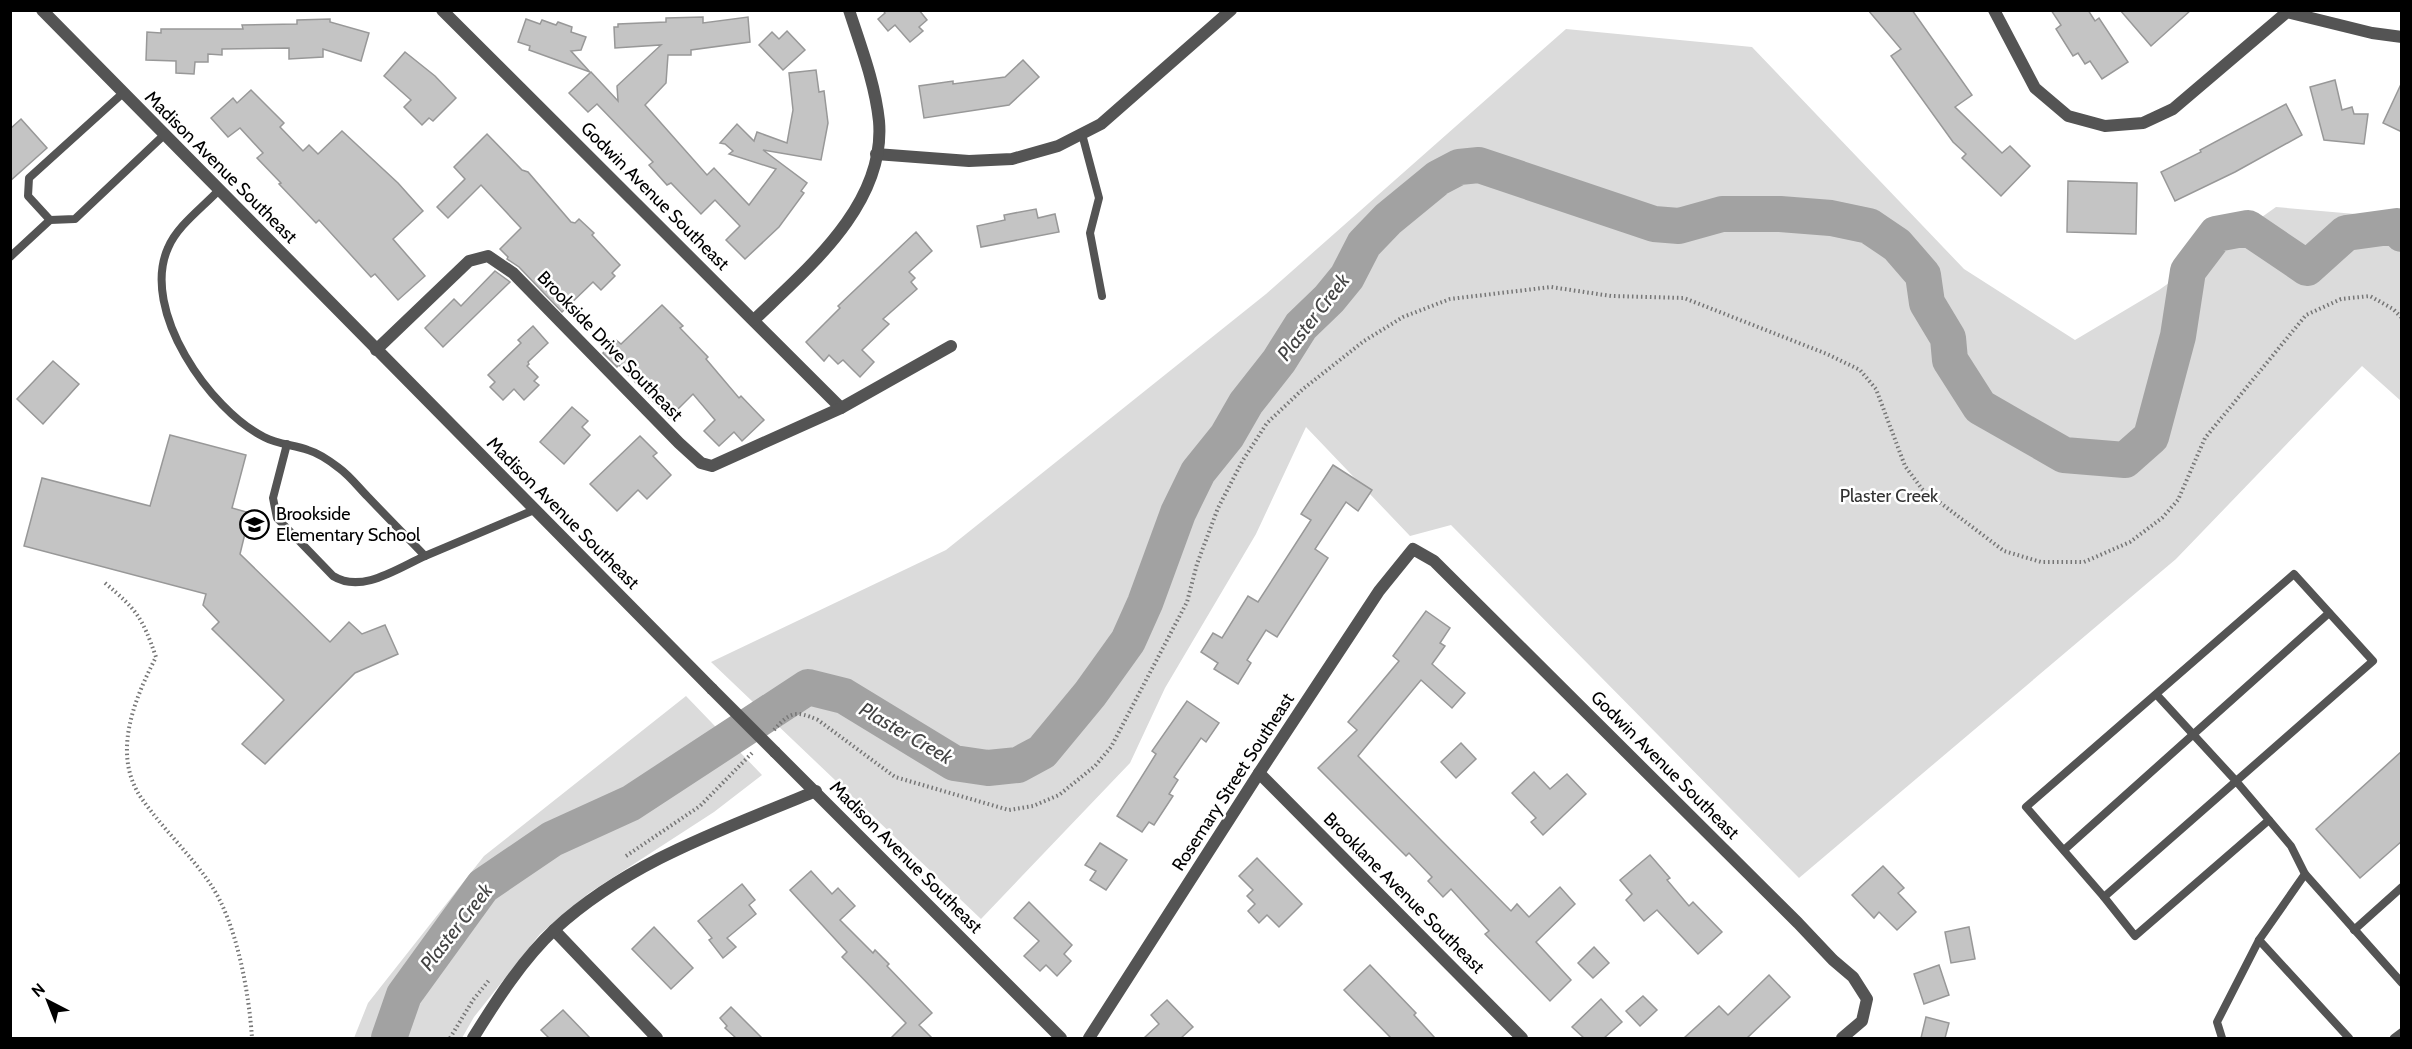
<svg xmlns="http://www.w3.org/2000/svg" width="2412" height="1049" font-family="Cabin,sans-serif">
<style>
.green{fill:#dbdbdb}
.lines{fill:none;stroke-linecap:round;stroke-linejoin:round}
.river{stroke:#a2a2a2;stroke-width:36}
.building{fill:#c4c4c4;stroke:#989898;stroke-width:1.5}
.path{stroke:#767676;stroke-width:4;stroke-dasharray:1.5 3;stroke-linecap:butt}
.service{stroke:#545454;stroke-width:8}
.minor{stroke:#545454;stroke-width:12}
.tertiary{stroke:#545454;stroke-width:12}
.tertiary-bridge{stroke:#545454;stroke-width:12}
.labels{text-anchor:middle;stroke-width:5;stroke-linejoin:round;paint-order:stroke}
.street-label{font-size:18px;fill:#000;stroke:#fff}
.park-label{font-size:18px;fill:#323232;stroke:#fff}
.poi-label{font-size:18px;fill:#000;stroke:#fff;text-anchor:start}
.water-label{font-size:20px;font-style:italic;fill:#434343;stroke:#fff}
</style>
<rect width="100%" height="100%" fill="#fff"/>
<g class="green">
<polygon points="1566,29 1752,47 1964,269 2075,340 2159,290 2276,207 2367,215 2401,244 2401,401 2362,366 2176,559 1799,878 1451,525 1410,536 1306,427 1256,534 1165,688 1130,763 981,919 711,662 946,550 1266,294"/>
<polygon points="686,696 762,775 714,812 589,893 540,934 474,1017 462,1038 354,1038 368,1003 484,856"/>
</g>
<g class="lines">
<polyline class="river" points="389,1038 404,995 483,886 552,839 631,803 808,687 844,696 954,763 988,768 1018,765 1042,752 1090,694 1128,641 1145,603 1178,513 1198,472 1227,436 1246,403 1279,361 1301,326 1329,299 1347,277 1364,244 1388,219 1438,178 1459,167 1479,165 1654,224 1679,226 1722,214 1780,214 1831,218 1869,226 1897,245 1923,275 1927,303 1948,338 1950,360 1980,407 2064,455 2125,460 2151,437 2178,336 2188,271 2216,234 2248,228 2307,268 2346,233 2397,226 2402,234"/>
</g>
<g class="building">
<polygon points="883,10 919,10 927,20 919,27 923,31 910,42 895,25 888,31 878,19 885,13"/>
<polygon points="1868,10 1912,10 1972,95 1955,107 2002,153 2010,146 2030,166 2001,196 1962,158 1966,154 1953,142 1891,56 1901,49"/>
<polygon points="2051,10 2088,10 2095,21 2099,18 2128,62 2102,79 2090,61 2085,64 2078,53 2073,56 2056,29 2061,25"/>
<polygon points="2120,10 2191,10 2151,46"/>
<polygon points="703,17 703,23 748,17 750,42 691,50 691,55 668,55 666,83 645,105 707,175 714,168 749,205 776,169 729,154 733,151 725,144 720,143 737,124 754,141 757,132 787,143 793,110 789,73 816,70 819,92 824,91 828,123 821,160 763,150 807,183 801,191 804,193 779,227 745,259 726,240 740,226 715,200 701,214 671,183 667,185 649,165 653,162 597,104 588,112 569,93 591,72 618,101 617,86 661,45 615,48 614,27 618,27 618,24 666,22 666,18"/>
<polygon points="330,19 330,22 369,33 361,61 323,49 323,57 289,59 289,48 222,49 222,55 208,54 208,62 195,62 194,74 176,73 176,61 146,60 147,32 161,33 161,29 243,29 242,25 297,24 297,20"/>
<polygon points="526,19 540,24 542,20 556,25 558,22 572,27 571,32 586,37 581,50 571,51 590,72 529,50 530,46 518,42"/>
<polygon points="787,31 805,50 783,70 759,45 772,32 779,39"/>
<polygon points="405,52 435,76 456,98 433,121 429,118 422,125 404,107 411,100 384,76"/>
<polygon points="1023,60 1039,77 1009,105 924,118 919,86 953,81 953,84 1005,77"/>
<polygon points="2335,80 2342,110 2352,107 2354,114 2368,114 2364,144 2324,140 2310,87"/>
<polygon points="2402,82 2402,132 2383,123"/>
<polygon points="251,90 284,123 280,127 303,151 309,145 318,154 342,131 398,183 423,211 393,239 425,276 398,300 375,274 371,277 319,220 316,223 279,184 281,183 257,158 263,153 240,128 228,137 211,118 233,98 237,103"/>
<polygon points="2286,104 2302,135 2235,172 2175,201 2161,172 2201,152 2200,150"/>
<polygon points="21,119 47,148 10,181 10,129"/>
<polygon points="487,134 522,170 528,172 571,222 575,223 579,219 594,233 592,235 620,265 612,273 615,276 601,290 593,282 562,312 519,267 507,259 508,257 500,249 521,228 481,185 448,218 437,207 465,179 454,167"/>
<polygon points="2068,181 2137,183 2136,234 2067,232"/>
<polygon points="1036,209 1038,218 1055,214 1059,232 981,247 977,226 1005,220 1004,215"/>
<polygon points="916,232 932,251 909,272 915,278 911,282 917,289 883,319 889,324 862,350 874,362 860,377 843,360 838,364 829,355 824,361 806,342 840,308 838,306"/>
<polygon points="495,271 510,282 443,347 425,328 454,299 461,306"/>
<polygon points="662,305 683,326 680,328 708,357 706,359 739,398 741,396 764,420 742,441 734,432 719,446 704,431 715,420 693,394 669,418 619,365 617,367 603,353 616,340 621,344"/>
<polygon points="533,326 548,343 528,362 529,364 527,366 538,377 534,381 539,385 524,400 514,389 503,400 490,387 495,382 488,375 521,343 518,340"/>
<polygon points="53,361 79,384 43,424 17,399"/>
<polygon points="572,407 588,421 582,427 590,435 564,464 540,442"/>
<polygon points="170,435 246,455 232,508 250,513 240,554 330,642 349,622 362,634 385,625 398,654 355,673 265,764 242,744 284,700 212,629 219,622 203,605 206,594 24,546 42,478 150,506"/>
<polygon points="640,436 657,453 653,456 671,475 647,499 638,490 617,511 590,484"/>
<polygon points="1333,465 1372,490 1358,511 1346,502 1315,549 1328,558 1277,637 1266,630 1247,660 1251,663 1238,684 1214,669 1218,663 1201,652 1213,633 1222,638 1248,596 1258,602 1311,520 1301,514"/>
<polygon points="1426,611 1450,628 1440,643 1445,646 1432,664 1465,693 1452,708 1421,680 1358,756 1511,911 1517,904 1529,917 1560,887 1575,904 1536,942 1571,980 1550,1001 1485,934 1489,931 1451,889 1443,897 1428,881 1432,877 1409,853 1406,856 1318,768 1357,730 1348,722 1399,661 1393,656"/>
<polygon points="1187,701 1219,723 1206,742 1201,738 1174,777 1178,780 1169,794 1173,796 1154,825 1149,822 1142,832 1117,816 1156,754 1152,751"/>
<polygon points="1461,743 1476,759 1456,778 1441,762"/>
<polygon points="2402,751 2402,841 2360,878 2316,829"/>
<polygon points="1534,772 1550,789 1567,774 1586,794 1543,835 1531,822 1536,818 1512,793"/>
<polygon points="1100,843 1127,860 1106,890 1090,880 1096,871 1085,865"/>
<polygon points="1650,855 1670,878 1667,880 1689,906 1693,902 1722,932 1698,954 1657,910 1644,921 1626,900 1632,894 1620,880"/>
<polygon points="1257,858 1302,904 1279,927 1267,915 1259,923 1248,911 1255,904 1247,896 1253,890 1239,876"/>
<polygon points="1883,866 1904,888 1898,893 1916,912 1897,930 1879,912 1874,918 1852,895"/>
<polygon points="811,871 832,894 838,888 855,906 840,920 873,953 875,950 889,964 887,966 932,1013 919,1025 932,1038 891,1038 906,1023 842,957 847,952 790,890"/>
<polygon points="742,884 755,900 749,905 756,914 727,938 736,947 723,958 709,940 712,938 698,921"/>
<polygon points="1029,902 1072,945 1064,954 1071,961 1057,976 1046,965 1040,971 1024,956 1039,941 1014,918"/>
<polygon points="654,927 693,968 671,989 632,949"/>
<polygon points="1969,927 1975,959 1951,963 1945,932"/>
<polygon points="1594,947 1609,963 1593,978 1578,963"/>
<polygon points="1370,965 1416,1013 1414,1015 1435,1038 1391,1038 1344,990"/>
<polygon points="1939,965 1949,995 1924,1004 1914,974"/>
<polygon points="1769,975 1790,997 1747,1038 1684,1038 1719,1006 1728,1015"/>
<polygon points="1643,996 1657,1010 1640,1026 1626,1011"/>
<polygon points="1601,999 1622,1022 1604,1038 1584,1038 1572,1027"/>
<polygon points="1167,1000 1193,1027 1181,1038 1144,1038 1159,1024 1151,1015"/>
<polygon points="731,1007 762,1038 736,1038 725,1028 727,1026 720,1018"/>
<polygon points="563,1010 590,1038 549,1038 541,1030"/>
<polygon points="1926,1017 1949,1023 1945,1038 1921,1038"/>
</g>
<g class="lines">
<g class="path">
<path d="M105,583c32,27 37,34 51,74 -22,43 -45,98 -14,142 21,30 49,56 69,86 26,39 38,108 41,153"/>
<path d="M774,730c16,-18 21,-20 44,-10l77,57 114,33 24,-4 26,-11 36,-29 16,-19 76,-145 10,-38 21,-56 25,-48 24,-37 36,-34 61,-48 39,-24 47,-18 101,-12 60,9 73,2 143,56 33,16 16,19 29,77 17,23 82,62 37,11h43l46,-20 32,-24 16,-18 27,-62 101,-123 35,-16 29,-3 23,13 9,9"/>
<polyline points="626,856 700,806 754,751"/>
<polyline points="450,1038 473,1000 490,979"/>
</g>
<g class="service">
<polyline points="1082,134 1099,198 1090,233 1102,296"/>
<path d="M219,190c-17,18 -42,36 -51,58 -28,62 42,162 96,189 13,7 30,8 44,13 10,3 22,11 31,18 11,8 20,20 29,29 19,20 38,39 57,59l109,-46"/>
<polyline points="50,220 28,196 29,178 123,93"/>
<polyline points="10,257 50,220 75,219 164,135"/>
<path d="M287,444l-14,54 4,20 56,58c29,18 65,-8 92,-20"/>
<polyline points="2156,694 2026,807 2104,897 2373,661 2294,574 2156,694 2236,781 2291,846 2305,874"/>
<polyline points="2064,850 2329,613"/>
<polyline points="2104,897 2135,936 2269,820"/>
<polyline points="2354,930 2402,887"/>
<polyline points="2259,940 2349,1038"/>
<polyline points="2222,1038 2217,1022 2259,940 2305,874 2402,983"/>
<polyline points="2394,1038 2402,1032"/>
</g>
<g class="minor">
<polyline points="442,10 841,408"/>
<polyline points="1994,10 2035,88 2068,116 2105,126 2143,123 2173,109 2287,12 2372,33 2402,37"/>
<polyline points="876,154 969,161 1012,159 1058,146 1101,124 1231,10"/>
<path d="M754,320c54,-52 132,-116 125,-199 -4,-38 -18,-74 -30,-111"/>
<polyline points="376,350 469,261 488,256 513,273 679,443 701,463 712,466 841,408 951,346"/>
<polyline points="1259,773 1522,1038"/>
<polyline points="554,930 657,1038"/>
<path d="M473,1038c23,-37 49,-78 82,-109 74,-68 170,-100 261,-138"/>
<polyline points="1089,1038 1259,773 1379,591 1413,549 1434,561 1798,923 1833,960 1853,977 1867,999 1862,1021 1842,1038"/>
</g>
<g class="tertiary">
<polyline points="42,10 712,689"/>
<polyline points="775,752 1061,1038"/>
</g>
<polyline class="tertiary-bridge" points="712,689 775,752"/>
</g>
<defs>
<symbol id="school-ring" viewBox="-11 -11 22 22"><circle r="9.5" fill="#fff" stroke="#000" stroke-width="1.5"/><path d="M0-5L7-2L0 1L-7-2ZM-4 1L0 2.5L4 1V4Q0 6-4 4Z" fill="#000"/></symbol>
</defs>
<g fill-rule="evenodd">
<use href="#school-ring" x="238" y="508" width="33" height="33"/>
</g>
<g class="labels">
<g class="street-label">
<text transform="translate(221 167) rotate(45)" y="6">Madison Avenue Southeast</text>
<text transform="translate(655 196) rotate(45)" y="6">Godwin Avenue Southeast</text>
<text transform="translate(610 346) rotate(46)" y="6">Brookside Drive Southeast</text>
<text transform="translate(563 513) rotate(45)" y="6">Madison Avenue Southeast</text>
<text transform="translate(1665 765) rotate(45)" y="6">Godwin Avenue Southeast</text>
<text transform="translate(1233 782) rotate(-57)" y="6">Rosemary Street Southeast</text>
<text transform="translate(906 857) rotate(45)" y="6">Madison Avenue Southeast</text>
<text transform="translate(1404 893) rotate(45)" y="6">Brooklane Avenue Southeast</text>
</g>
<g class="park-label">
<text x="1889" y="502">Plaster Creek</text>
</g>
<g class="poi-label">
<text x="276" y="520">Brookside<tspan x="276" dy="21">Elementary School</tspan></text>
</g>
<g class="water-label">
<text transform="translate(1313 317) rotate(-52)" y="7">Plaster Creek</text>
<text transform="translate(906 733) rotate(30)" y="7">Plaster Creek</text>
<text transform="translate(456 927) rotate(-52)" y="7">Plaster Creek</text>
</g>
</g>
<rect width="2412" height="1049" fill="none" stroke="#000000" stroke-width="24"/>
<g transform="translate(48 1001) rotate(318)" stroke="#ffffff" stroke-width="4.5" paint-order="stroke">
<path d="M0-4.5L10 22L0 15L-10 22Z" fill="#000000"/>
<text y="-9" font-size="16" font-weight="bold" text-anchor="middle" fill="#000000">N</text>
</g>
</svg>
